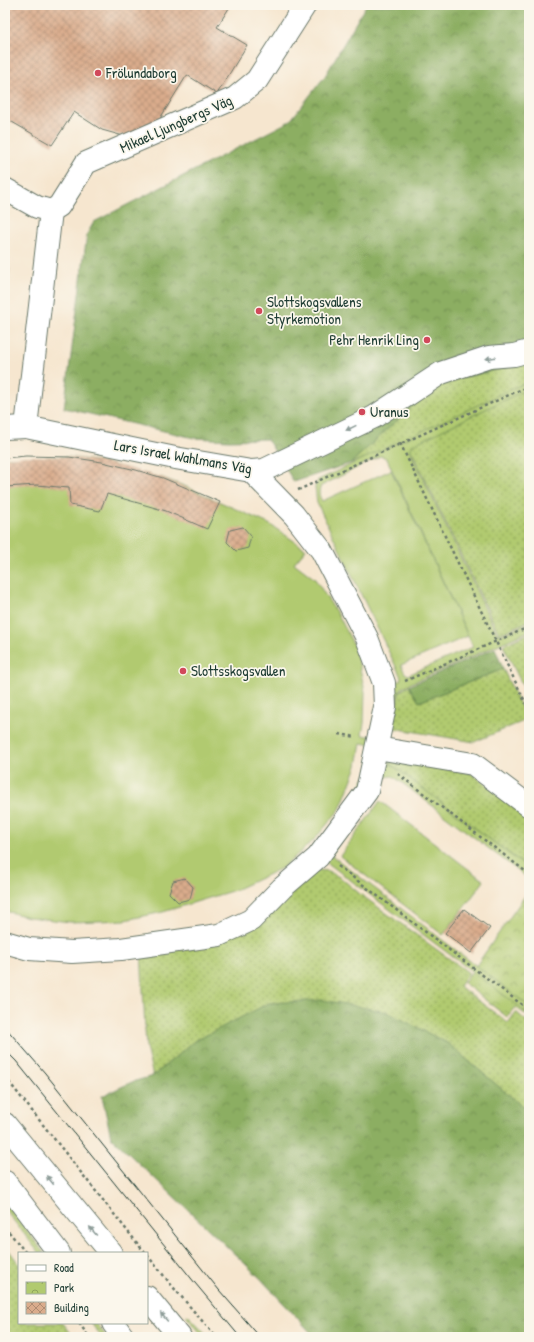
<svg xmlns="http://www.w3.org/2000/svg" width="534" height="1342" font-family="'Patrick Hand',sans-serif">
<style>
.grass{fill:url(#grass-dots);stroke:#688452}
.forest{fill:url(#forest-crowns);stroke:#56764b}
.park{fill:url(#park-crowns);stroke:#688452}
.pitch{fill:#b1ca6f;stroke:#688452;fill-rule:evenodd}
.building{fill:url(#building-cross-hatch)}
.lines{fill:none;stroke-linecap:round;stroke-linejoin:round}
.minor-casing{stroke:#6a786a;stroke-width:24}
.major-casing{stroke:#6a786a;stroke-width:24}
.path{stroke:#6a786a;stroke-width:2.5;stroke-dasharray:3 3;stroke-linecap:butt}
.minor{stroke:#fff;stroke-width:22}
.major{stroke:#fff;stroke-width:22}
.tram{stroke:#1f3d34;stroke-width:1}
.oneway{fill:#8f9e9a}
.poi-dot{fill:#d1495b;stroke:#fbf7ec;stroke-width:1.5}
.labels{text-anchor:middle;stroke-width:3.5;stroke-linejoin:round;paint-order:stroke}
.poi-label{font-size:15px;fill:#1f3d34;stroke:#fbf7ec;text-anchor:start}
.street-label{font-size:15px;fill:#1f3d34;stroke:#fbf7ec}
</style>
<defs>
<pattern id="grass-dots" width="8" height="8" patternUnits="userSpaceOnUse"><rect width="8" height="8" fill="#b1ca6f"/><path d="M2 2h.1M6 6h.1" fill="none" stroke="#8fa55c" stroke-width="1.8" stroke-linecap="round"/></pattern>
<pattern id="forest-crowns" width="20" height="18" patternUnits="userSpaceOnUse"><rect width="20" height="18" fill="#8cae62"/><path d="M2 6a3 3 0 1 1 6 0M12 15a3 3 0 1 1 6 0" fill="none" stroke="#728f52"/></pattern>
<pattern id="park-crowns" width="20" height="18" patternUnits="userSpaceOnUse"><rect width="20" height="18" fill="#b1ca6f"/><path d="M2 6a3 3 0 1 1 6 0M12 15a3 3 0 1 1 6 0" fill="none" stroke="#8fa55c"/></pattern>
<pattern id="building-cross-hatch" width="8" height="8" patternUnits="userSpaceOnUse"><rect width="8" height="8" fill="#daac8c"/><path d="M0 0l8 8M0 8l8-8" fill="none" stroke="#b08d73"/></pattern>
</defs>
<rect width="100%" height="100%" fill="#fbf7ec"/>
<filter id="ink" filterUnits="userSpaceOnUse"><feTurbulence type="fractalNoise" baseFrequency=".025" numOctaves="2"/><feDisplacementMap in="SourceGraphic" scale="8" xChannelSelector="R" yChannelSelector="G"/><feConvolveMatrix kernelMatrix="1 2 1 2 8 2 1 2 1" color-interpolation-filters="sRGB"/></filter>
<filter id="wash" filterUnits="userSpaceOnUse"><feTurbulence type="fractalNoise" baseFrequency=".012" numOctaves="4" result="noise"/><feDisplacementMap in="SourceGraphic" scale="16" xChannelSelector="R" yChannelSelector="G"/><feGaussianBlur stdDeviation="0.9" result="paint"/><feColorMatrix in="noise" values="0 0 0 0 0 0 0 0 0 0 0 0 0 0 0 0 0 1.4 0 .05"/><feComposite in="paint" operator="in"/></filter>
<g filter="url(#wash)">
<rect width="100%" height="100%" fill="#f6e6cf"/>
<g class="grass">
<polygon points="529,362 529,621 499,634 408,444 351,463 422,397 441,383"/>
<polygon points="529,633 529,699 503,645"/>
<polygon points="503,669 527,719 526,720 474,742 393,728 398,698 400,691 409,686 419,702"/>
<polygon points="390,760 471,773 529,816 529,863 527,867 394,768 390,764"/>
<polygon points="319,870 328,871 341,878 360,894 469,973 459,986 508,1023 516,1012 529,1023 529,1112 447,1043 387,1012 227,1025 193,1042 153,1076 146,1048 141,951 193,948 312,872"/>
<polygon points="5,1202 39,1246 44,1253 39,1253 7,1212 5,1209"/>
<polygon points="5,1245 19,1264 19,1323 63,1323 74,1337 5,1337"/>
<polygon points="188,1315 190,1317 209,1337 204,1337 186,1316"/>
<polygon points="91,1323 96,1323 107,1337 101,1337"/>
</g>
<g class="forest">
<polygon points="366,5 529,5 529,362 441,383 422,397 351,463 294,482 267,439 229,440 194,438 64,408 87,234 94,222 290,121 325,76"/>
<polygon points="5,256 9,269 5,328"/>
<polygon points="495,648 503,669 419,702 409,686"/>
<polygon points="323,1000 387,1012 447,1043 529,1112 529,1337 315,1337 260,1278 111,1137 102,1096 132,1082 153,1076 193,1042 269,1003"/>
</g>
<polygon class="park" points="529,890 529,1017 515,1007 507,1017 464,983"/>
<g class="pitch">
<path d="M529,381v7l-117,57 -2,6 87,183 4,1 28,-12v8l-122,54c-2,2 -6,3 -7,5 -7,8 -12,56 -13,69l1,3 141,107v10l-136,-103 -8,1 -13,16 -41,62 198,151v8l-204,-153 55,-115 -19,-3 -4,23 -17,43 -27,32 -31,27 -47,22 -72,22 -38,8 -55,2 -41,-5 -24,-6v-453l64,-1 33,5 61,16 24,9 82,37 37,25 -12,14 21,16 25,39 16,32 9,42 -1,31 -2,12 19,3 12,-52 8,-7 -1,-4 -83,-172 -2,-16 3,-7zM380,456l4,1 3,2 86,188 -65,28 -3,-2 -4,-8 67,-29 -77,-166 -69,31c-3,-5 -4,-9 -1,-15z"/>
<polygon points="380,801 484,881 443,935 340,856"/>
</g>
<g id="blocks">
<g class="building">
<polygon points="5,5 231,5 217,27 247,45 217,94 187,75 154,128 127,137 102,130 74,112 52,145 5,118"/>
<polygon points="26,456 69,457 102,462 136,470 163,478 220,502 207,529 166,511 107,494 100,511 70,505 69,488 37,485 5,487 5,458"/>
<polygon points="243,527 251,536 248,548 236,551 227,542 230,530"/>
<polygon points="185,878 193,887 190,899 178,902 169,893 173,881"/>
<polygon points="464,909 490,928 471,953 445,933"/>
</g>
</g>
</g>
<g filter="url(#ink)">
<use href="#blocks" fill-opacity="0" stroke="#6a786a" stroke-width="1"/>
<g class="lines">
<defs>
<g id="minor">
<polyline points="5,189 37,207 51,211"/>
<polyline points="51,211 59,206 86,163 235,98 257,80 305,5"/>
<polyline points="26,427 175,458 251,471 264,470 374,417 441,373 489,357 514,355 529,351"/>
<polyline points="5,428 26,427 51,211"/>
<polyline points="377,748 473,764 529,806"/>
<polyline points="5,942 29,949 72,952 121,949 219,935 251,920 282,888 318,857 367,791 385,707 384,683 367,638 322,551 294,515 251,471"/>
</g>
<g id="major">
<polyline points="5,1124 111,1253"/>
<polyline points="5,1182 59,1253"/>
<polyline points="147,1297 180,1337"/>
<polyline points="113,1323 123,1337"/>
</g>
</defs>
<use href="#minor" class="minor-casing"/>
<use href="#major" class="major-casing"/>
<g class="path">
<polyline points="400,443 529,710"/>
<polyline points="298,490 529,386"/>
<polyline points="405,681 529,627"/>
<polyline points="339,734 356,737"/>
<polyline points="398,774 529,874"/>
<polyline points="338,866 529,1010"/>
<polyline points="5,1077 145,1253"/>
<polyline points="5,1227 26,1253"/>
<polyline points="147,1255 173,1287 216,1337"/>
<polyline points="79,1323 89,1337"/>
</g>
<use href="#minor" class="minor"/>
<use href="#major" class="major"/>
<g class="tram">
<polyline points="5,1027 45,1073 219,1290 260,1337"/>
<polyline points="5,1050 16,1061 195,1283 240,1337"/>
</g>
</g>
<defs><path id="oneway-solid" d="M-6-.8H1V-3.2L6.5 0L1 3.2V.8H-6Z"/></defs>
<g class="oneway">
<use href="#oneway-solid" transform="translate(491 358) rotate(170)"/>
<use href="#oneway-solid" transform="translate(351 428) rotate(154)"/>
<use href="#oneway-solid" transform="translate(50 1180) rotate(-129)"/>
<use href="#oneway-solid" transform="translate(93 1231) rotate(-130)"/>
<use href="#oneway-solid" transform="translate(164 1317) rotate(-130)"/>
</g>
</g>
<g class="poi-dot">
<circle cx="98" cy="73" r="4"/>
<circle cx="259" cy="311" r="4"/>
<circle cx="427" cy="340" r="4"/>
<circle cx="362" cy="412" r="4"/>
<circle cx="183" cy="671" r="4"/>
</g>
<g class="labels">
<g class="poi-label">
<text x="106" y="78">Frölundaborg</text>
<text x="267" y="307">Slottskogsvallens<tspan x="267" dy="17">Styrkemotion</tspan></text>
<text x="419" y="345" text-anchor="end">Pehr Henrik Ling</text>
<text x="370" y="417">Uranus</text>
<text x="191" y="676">Slottsskogsvallen</text>
</g>
<g class="street-label">
<text transform="translate(176 124) rotate(-24)" y="5">Mikael Ljungbergs Väg</text>
<text transform="translate(183 457) rotate(10)" y="5">Lars Israel Wahlmans Väg</text>
</g>
</g>
<rect width="534" height="1342" fill="none" stroke="#fbf7ec" stroke-width="20"/>
<rect x="18" y="1252" width="130" height="72" fill="#fbf7ec" stroke="#a3ada2"/>
<rect x="26" y="1265" width="20" height="6" fill="#ffffff" stroke="#a3ada2"/>
<text x="54" y="1272" font-size="12" fill="#1f3d34">Road</text>
<rect x="26" y="1282" width="20" height="12" fill="url(#park-crowns)" stroke="#a3ada2"/>
<text x="54" y="1292" font-size="12" fill="#1f3d34">Park</text>
<rect x="26" y="1302" width="20" height="12" fill="url(#building-cross-hatch)" stroke="#a3ada2"/>
<text x="54" y="1312" font-size="12" fill="#1f3d34">Building</text>
</svg>
